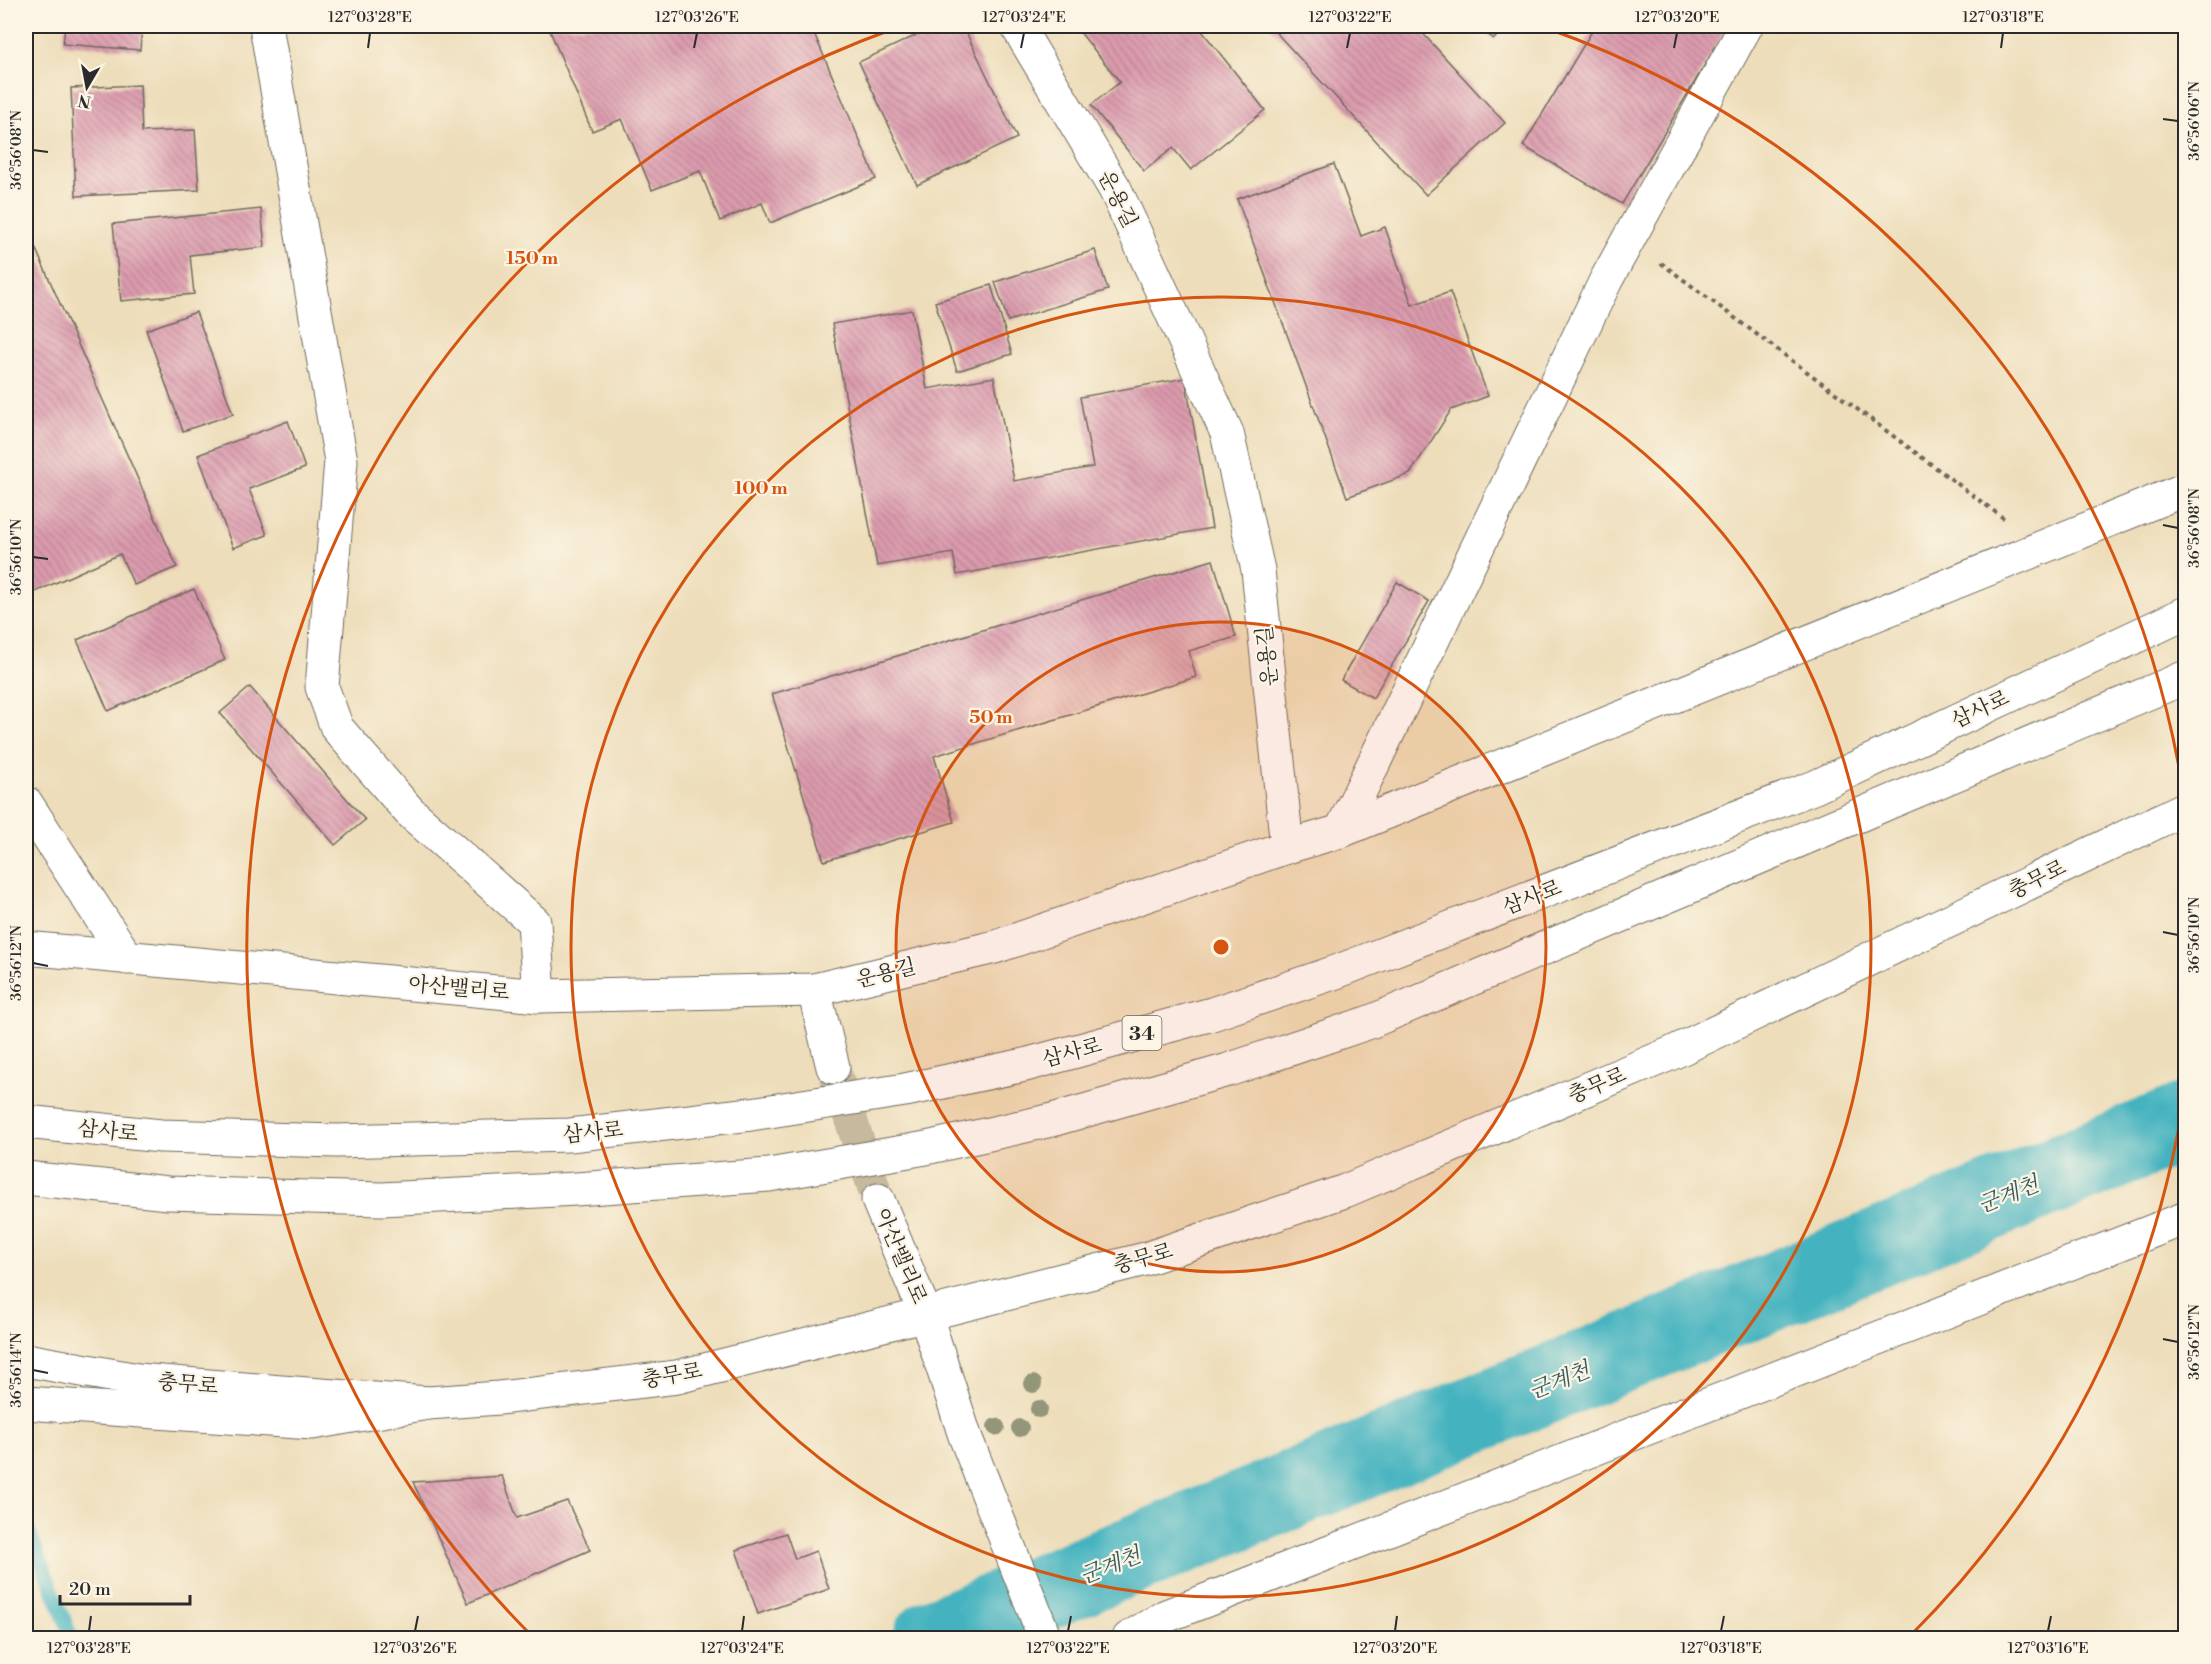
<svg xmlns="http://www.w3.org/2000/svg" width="2211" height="1664" font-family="'Libre Bodoni','Noto Serif KR',serif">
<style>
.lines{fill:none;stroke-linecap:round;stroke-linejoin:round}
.stream{stroke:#44b3bf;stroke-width:14}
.river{stroke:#44b3bf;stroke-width:78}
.building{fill:url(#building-back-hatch)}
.minor-tunnel{stroke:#c6b99d;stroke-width:33;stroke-dasharray:33 16;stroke-linecap:butt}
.minor-casing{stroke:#6f695d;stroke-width:35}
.major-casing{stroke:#6f695d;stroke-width:35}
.highway-casing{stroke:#6f695d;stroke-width:35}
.path{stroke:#6f695d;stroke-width:4;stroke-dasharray:4.5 4.5;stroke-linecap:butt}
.minor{stroke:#fff;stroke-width:33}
.major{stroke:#fff;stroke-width:33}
.highway{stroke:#fff;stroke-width:33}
.tree{fill:#949679}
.ticks{fill:none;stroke:#2b2b2b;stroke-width:2}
.ring{fill:none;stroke:#d5540f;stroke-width:3}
.labels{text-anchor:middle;stroke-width:4.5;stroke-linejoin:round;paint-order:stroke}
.shield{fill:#fcf5e5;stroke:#6a6863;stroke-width:1.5}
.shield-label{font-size:20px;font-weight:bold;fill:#2b2b2b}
.street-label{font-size:21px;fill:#2b2b2b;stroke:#fcf5e5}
.water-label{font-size:22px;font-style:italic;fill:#345b5f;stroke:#fcf5e5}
.centre{fill:#d5540f;stroke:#fcf5e5;stroke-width:3}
.ring-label{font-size:18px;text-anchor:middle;font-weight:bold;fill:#d5540f;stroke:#fcf5e5;stroke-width:4.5;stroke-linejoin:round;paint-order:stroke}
.neatline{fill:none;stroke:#2b2b2b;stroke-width:2}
.ticks-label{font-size:15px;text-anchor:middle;fill:#2b2b2b}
</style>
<defs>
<pattern id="building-back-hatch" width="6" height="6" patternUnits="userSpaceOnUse" patternTransform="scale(1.5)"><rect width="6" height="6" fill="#dc9bae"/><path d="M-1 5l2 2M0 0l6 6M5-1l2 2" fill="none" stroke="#b37f8e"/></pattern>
</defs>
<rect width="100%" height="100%" fill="#fcf5e5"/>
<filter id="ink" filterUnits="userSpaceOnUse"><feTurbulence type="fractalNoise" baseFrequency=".0167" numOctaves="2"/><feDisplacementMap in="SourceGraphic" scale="12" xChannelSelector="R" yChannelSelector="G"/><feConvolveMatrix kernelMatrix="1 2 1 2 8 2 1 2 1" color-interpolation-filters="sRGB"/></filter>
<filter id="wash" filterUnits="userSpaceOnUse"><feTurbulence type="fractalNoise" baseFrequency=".008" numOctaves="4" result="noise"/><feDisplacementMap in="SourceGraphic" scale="24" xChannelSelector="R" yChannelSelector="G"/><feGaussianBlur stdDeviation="1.35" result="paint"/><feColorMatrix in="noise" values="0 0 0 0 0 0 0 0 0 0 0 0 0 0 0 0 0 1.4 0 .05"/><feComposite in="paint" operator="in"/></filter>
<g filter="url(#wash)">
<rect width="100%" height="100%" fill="#edddba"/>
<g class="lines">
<polyline class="stream" points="26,1524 72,1638"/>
<polyline class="river" points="932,1638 2186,1121"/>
</g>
<g id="blocks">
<g class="building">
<polygon points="65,26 142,26 140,50 63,44"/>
<polygon points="548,26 811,26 876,179 770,223 762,203 720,221 700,171 652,190 622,119 592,131"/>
<polygon points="936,26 963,26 1017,138 917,185 859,62"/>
<polygon points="1075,26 1198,26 1265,110 1191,170 1173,148 1144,171 1091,105 1120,82"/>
<polygon points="1270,26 1416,26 1505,123 1426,195"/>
<polygon points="1477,26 1506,26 1494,39"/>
<polygon points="1595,26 1728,26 1622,204 1523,146"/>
<polygon points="140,85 142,132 195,130 199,190 76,196 71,88"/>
<polygon points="1334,164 1361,236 1385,227 1412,305 1450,292 1488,396 1451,410 1410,474 1347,497 1237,199"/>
<polygon points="261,209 265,247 190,255 194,294 121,301 113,224"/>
<polygon points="26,227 177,567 134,585 120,554 26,596"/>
<polygon points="1095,250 1108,290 1008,321 995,282"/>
<polygon points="991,285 1012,354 957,371 935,302"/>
<polygon points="912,310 927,389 994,377 1014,481 1093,467 1080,397 1185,378 1212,528 957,575 953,553 877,566 832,324"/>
<polygon points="196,312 233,414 183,431 146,330"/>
<polygon points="288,421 305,468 249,489 267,535 233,548 198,455"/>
<polygon points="1213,560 1236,637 1189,651 1196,677 934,756 954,822 824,861 772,694"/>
<polygon points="1397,582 1429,601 1373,698 1341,680"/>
<polygon points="194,589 225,660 108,711 77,640"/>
<polygon points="250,687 365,820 335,845 220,713"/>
<polygon points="502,1476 517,1518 567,1501 590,1550 468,1603 413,1482"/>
<polygon points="786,1533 795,1559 816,1551 829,1589 758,1614 736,1550"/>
</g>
</g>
</g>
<g filter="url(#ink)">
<use href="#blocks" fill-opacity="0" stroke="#6f695d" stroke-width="1.5"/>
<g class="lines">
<polyline class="minor-tunnel" points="833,1067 878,1200"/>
<defs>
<g id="minor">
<polyline points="266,26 341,461 322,687 337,728 409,811 534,922 539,996"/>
<polyline points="26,803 127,958"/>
<polyline points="1341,831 1606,280 1746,26"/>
<polyline points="1287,847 1341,831 2186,489"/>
<polyline points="26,948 539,996 814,990 995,947 1287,847 1258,570 1227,433 1115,189 1017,26"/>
<polyline points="814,990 833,1067"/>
<polyline points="878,1200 925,1313 965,1436 1045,1638"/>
<polyline points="26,1360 138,1380 281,1392 428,1403 499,1398 677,1377 1145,1259 1345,1191 1672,1053 2186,808"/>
<polyline points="1129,1638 1166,1616 2186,1218"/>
</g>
<polyline id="major" points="26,1403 312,1423 428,1403"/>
<g id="highway">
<polyline points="26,1122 161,1136 337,1141 570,1135 751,1114 905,1090 1025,1065 1212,1014 1336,972 1815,787 2186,613"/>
<polyline points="26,1178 168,1193 382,1199 576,1189 769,1175 926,1148 1052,1120 1228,1070 1370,1022 2186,677"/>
</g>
</defs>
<use href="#minor" class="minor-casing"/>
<use href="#major" class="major-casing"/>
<use href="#highway" class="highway-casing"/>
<polyline class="path" points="1661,263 2006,520"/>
<use href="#minor" class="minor"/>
<use href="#major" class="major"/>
<use href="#highway" class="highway"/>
</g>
<g class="tree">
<circle cx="1033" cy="1384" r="9"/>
<circle cx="1039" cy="1409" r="9"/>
<circle cx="996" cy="1427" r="9"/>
<circle cx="1020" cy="1428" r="9"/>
</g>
</g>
<path class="ticks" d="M368,48l2,-15M694,48l3,-15M1021,48l3,-15M1347,48l3,-15M1674,48l3,-15M2001,48l2,-15M2163,119l15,2M33,150l15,2M2163,525l15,3M33,557l15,2M2163,932l15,3M33,963l15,3M2163,1339l15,3M33,1370l15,3M89,1631l2,-15M415,1631l3,-15M742,1631l2,-15M1068,1631l3,-15M1395,1631l2,-15M1721,1631l3,-15M2048,1631l3,-15"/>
<circle cx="1221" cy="947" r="325" fill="#d5540f" fill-opacity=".12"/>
<g class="ring">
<circle cx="1221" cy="947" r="325"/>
<circle cx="1221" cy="947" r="650"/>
<path d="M2185 1091A975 975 0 0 1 1910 1636M532 1636A975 975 0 0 1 896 28M1546 28A975 975 0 0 1 2185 803"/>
</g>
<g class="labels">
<rect class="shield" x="1122.5" y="1016" width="39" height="34" rx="4.5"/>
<g class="shield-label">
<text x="1142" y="1040">34</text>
</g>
<g class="street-label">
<text transform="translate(1118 199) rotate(63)" y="7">운용길</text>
<text transform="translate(1267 656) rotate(-96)" y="7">운용길</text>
<text transform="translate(1980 709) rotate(-25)" y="7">삼사로</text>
<text transform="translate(2037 879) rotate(-26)" y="7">충무로</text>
<text transform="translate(1532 897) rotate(-21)" y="7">삼사로</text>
<text transform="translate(886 973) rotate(-14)" y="7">운용길</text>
<text transform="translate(459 988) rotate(5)" y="7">아산밸리로</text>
<text transform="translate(1072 1052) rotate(-15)" y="7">삼사로</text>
<text transform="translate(1597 1085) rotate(-23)" y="7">충무로</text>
<text transform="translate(108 1131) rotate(6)" y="7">삼사로</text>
<text transform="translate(593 1132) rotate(-6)" y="7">삼사로</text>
<text transform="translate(901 1256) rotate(67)" y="7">아산밸리로</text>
<text transform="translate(1143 1258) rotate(-16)" y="7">충무로</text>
<text transform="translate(672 1375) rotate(-10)" y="7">충무로</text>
<text transform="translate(188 1384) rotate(5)" y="7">충무로</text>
</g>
<g class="water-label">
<text transform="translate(2008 1194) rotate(-22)" y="8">군계천</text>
<text transform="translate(1559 1380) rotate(-22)" y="8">군계천</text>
<text transform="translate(1110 1565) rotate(-22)" y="8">군계천</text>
</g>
</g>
<circle cx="1221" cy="947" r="9" class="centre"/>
<g class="ring-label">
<text x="532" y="264">150 m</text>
<text x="761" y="494">100 m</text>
<text x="991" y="723">50 m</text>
</g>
<rect width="2211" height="1664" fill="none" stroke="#fcf5e5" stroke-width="66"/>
<g transform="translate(87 87) rotate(190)" stroke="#fcf5e5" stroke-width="4.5" paint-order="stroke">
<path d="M0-4.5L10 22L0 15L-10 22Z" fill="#2b2b2b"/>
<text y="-9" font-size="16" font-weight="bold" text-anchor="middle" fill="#2b2b2b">N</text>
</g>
<path d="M60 1595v9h130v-9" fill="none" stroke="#2b2b2b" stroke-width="3"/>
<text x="69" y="1595" font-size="18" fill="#2b2b2b" stroke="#fcf5e5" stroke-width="4.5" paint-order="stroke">20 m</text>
<rect x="33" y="33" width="2145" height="1598" class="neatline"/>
<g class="ticks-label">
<text x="370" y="22">127°03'28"E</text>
<text x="697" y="22">127°03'26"E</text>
<text x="1024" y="22">127°03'24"E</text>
<text x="1350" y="22">127°03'22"E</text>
<text x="1677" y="22">127°03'20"E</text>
<text x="2003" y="22">127°03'18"E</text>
<text transform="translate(2194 121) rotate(-90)" y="5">36°56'06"N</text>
<text transform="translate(16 150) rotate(-90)" y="5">36°56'08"N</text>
<text transform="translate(2194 528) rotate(-90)" y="5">36°56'08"N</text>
<text transform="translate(16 557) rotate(-90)" y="5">36°56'10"N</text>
<text transform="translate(2194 935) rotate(-90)" y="5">36°56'10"N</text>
<text transform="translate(16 963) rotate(-90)" y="5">36°56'12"N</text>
<text transform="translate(2194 1342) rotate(-90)" y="5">36°56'12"N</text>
<text transform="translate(16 1370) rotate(-90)" y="5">36°56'14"N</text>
<text x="89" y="1653">127°03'28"E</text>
<text x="415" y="1653">127°03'26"E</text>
<text x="742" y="1653">127°03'24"E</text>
<text x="1068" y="1653">127°03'22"E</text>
<text x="1395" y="1653">127°03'20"E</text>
<text x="1721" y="1653">127°03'18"E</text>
<text x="2048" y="1653">127°03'16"E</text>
</g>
</svg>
